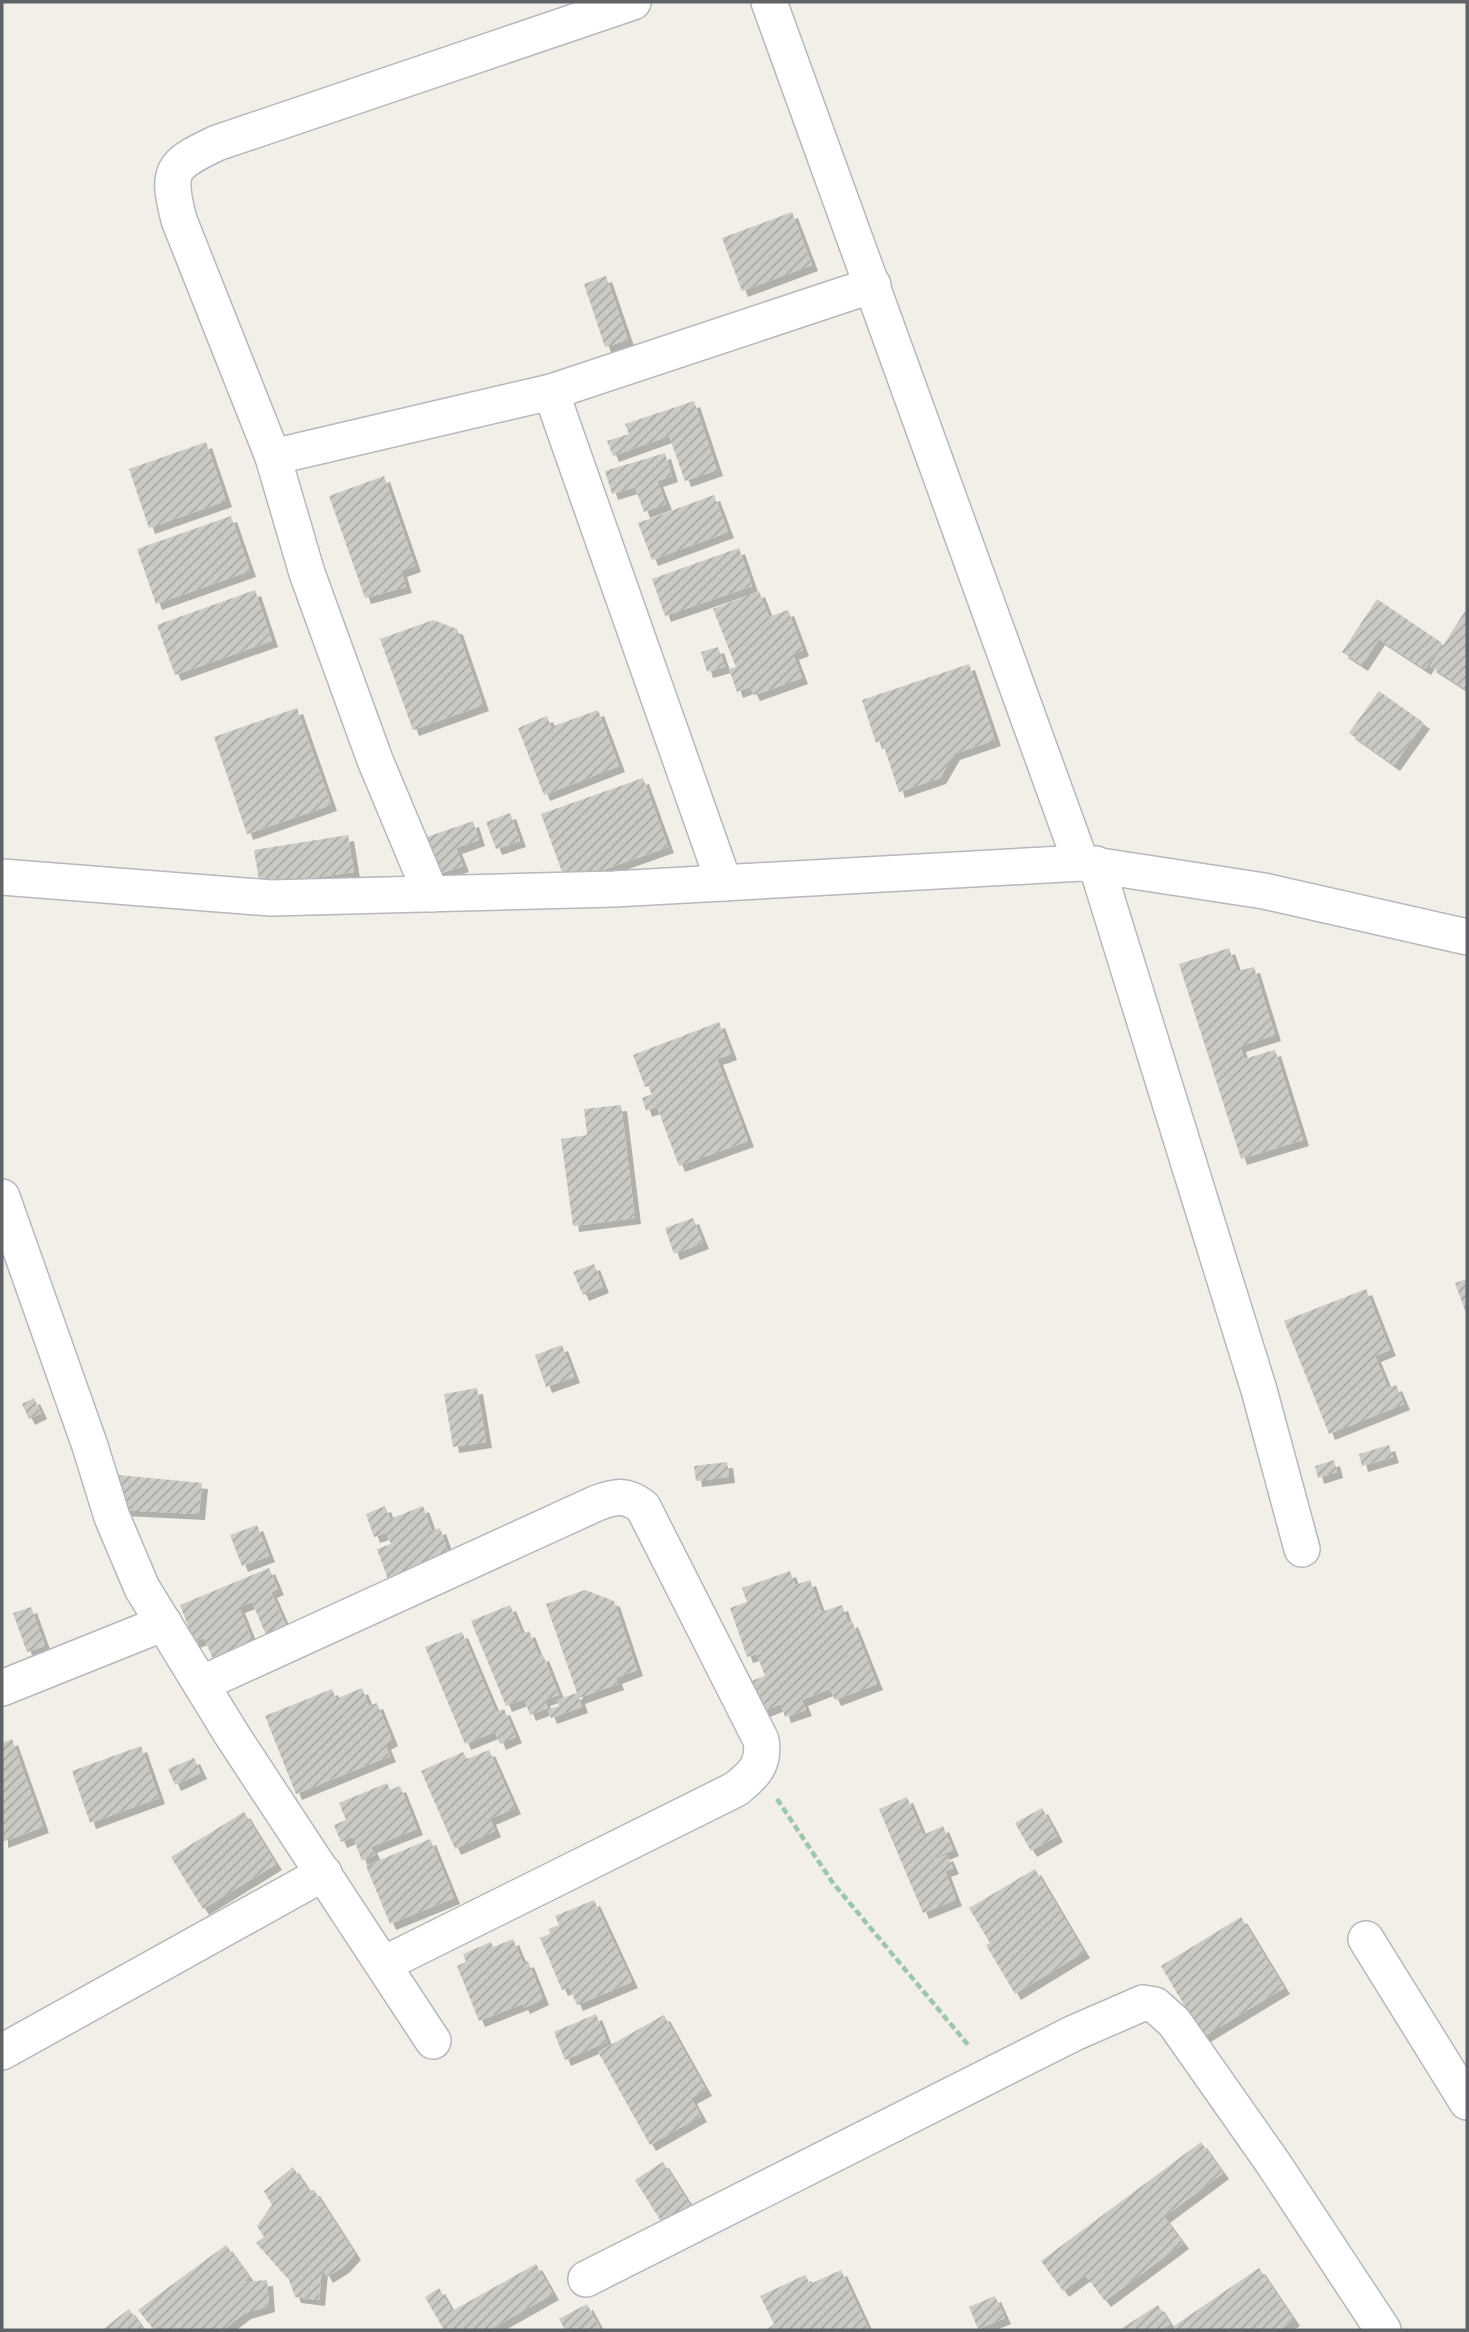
<svg xmlns="http://www.w3.org/2000/svg" width="1469" height="2332" font-family="'Fira Sans',sans-serif">
<style>
.building{fill:url(#building-hatch);filter:url(#shadow)}
.lines{fill:none;stroke-linecap:round;stroke-linejoin:round}
.minor-casing{stroke:#b5b8bc;stroke-width:38}
.path{stroke:#9cc7a9;stroke-width:4.5;stroke-dasharray:7 3.5;stroke-linecap:butt}
.minor{stroke:#fff;stroke-width:35}
</style>
<defs>
<pattern id="building-hatch" width="6" height="6" patternUnits="userSpaceOnUse" patternTransform="scale(1.75)"><rect width="6" height="6" fill="#cccac5"/><path d="M-1 1l2-2M0 6l6-6M5 7l2-2" fill="none" stroke="#a9a8a4"/></pattern>
<filter id="shadow"><feDropShadow dx="6" dy="6" stdDeviation="0" flood-color="#0004"/></filter>
</defs>
<rect width="100%" height="100%" fill="#f1efe8"/>
<g class="building">
<polygon points="792,212 812,265 742,291 722,238"/>
<polygon points="606,276 628,340 605,347 584,284"/>
<polygon points="694,401 717,470 685,481 669,436 613,456 607,441 629,434 625,424"/>
<polygon points="206,442 226,501 149,528 129,469"/>
<polygon points="665,453 672,476 657,481 666,504 644,512 635,487 612,494 605,471"/>
<polygon points="384,476 415,566 401,571 406,587 365,598 329,496"/>
<polygon points="714,495 728,532 652,560 638,523"/>
<polygon points="231,516 250,571 156,604 137,549"/>
<polygon points="739,548 752,586 665,616 652,579"/>
<polygon points="255,590 272,641 175,675 157,625"/>
<polygon points="759,591 769,617 788,610 803,650 793,654 802,678 754,695 750,687 737,692 729,669 736,667 713,609"/>
<polygon points="1377,599 1442,643 1425,669 1379,639 1362,665 1342,652"/>
<polygon points="1467,608 1467,690 1430,666"/>
<polygon points="433,620 457,629 483,705 413,730 380,639"/>
<polygon points="718,647 725,667 707,672 701,652"/>
<polygon points="969,664 995,740 954,754 940,778 899,792 882,741 876,743 862,700"/>
<polygon points="1379,691 1424,723 1394,765 1349,733"/>
<polygon points="297,708 331,805 247,834 214,737"/>
<polygon points="598,710 619,766 544,795 518,728 547,716 551,727"/>
<polygon points="643,778 668,847 566,883 541,814"/>
<polygon points="510,813 520,841 496,849 486,822"/>
<polygon points="473,821 479,840 456,848 463,866 436,875 424,838"/>
<polygon points="348,835 354,872 260,886 254,850"/>
<polygon points="1229,948 1237,971 1254,967 1275,1035 1240,1046 1244,1059 1275,1050 1303,1140 1241,1159 1179,964"/>
<polygon points="719,1022 731,1054 717,1059 748,1141 679,1166 657,1107 646,1111 642,1098 652,1094 649,1086 645,1087 633,1055"/>
<polygon points="621,1105 635,1218 573,1226 561,1139 587,1135 584,1109"/>
<polygon points="693,1218 703,1243 674,1254 665,1228"/>
<polygon points="594,1264 603,1287 583,1295 573,1272"/>
<polygon points="1467,1279 1467,1316 1455,1283"/>
<polygon points="1366,1289 1390,1350 1375,1356 1388,1388 1396,1385 1404,1404 1329,1434 1284,1321"/>
<polygon points="562,1345 574,1377 546,1387 535,1355"/>
<polygon points="477,1388 486,1442 453,1447 444,1394"/>
<polygon points="34,1398 41,1413 29,1419 22,1404"/>
<polygon points="1389,1445 1393,1457 1362,1466 1359,1454"/>
<polygon points="1334,1460 1337,1472 1318,1478 1315,1466"/>
<polygon points="727,1462 729,1477 696,1481 694,1466"/>
<polygon points="108,1474 202,1483 199,1514 119,1510"/>
<polygon points="385,1506 390,1519 423,1506 432,1531 440,1528 449,1554 392,1590 377,1549 391,1544 386,1533 374,1537 366,1514"/>
<polygon points="257,1525 269,1556 242,1566 230,1535"/>
<polygon points="269,1568 278,1589 271,1592 287,1628 266,1635 252,1602 239,1607 254,1645 214,1661 204,1638 194,1642 180,1605"/>
<polygon points="790,1571 795,1585 810,1580 821,1612 842,1605 848,1623 852,1621 877,1684 835,1700 830,1689 802,1700 806,1710 785,1717 781,1704 764,1711 751,1681 765,1676 757,1655 764,1652 747,1657 730,1608 747,1602 742,1588"/>
<polygon points="585,1590 614,1601 637,1670 616,1678 618,1684 579,1698 582,1707 551,1718 548,1710 559,1706 556,1700 577,1693 546,1604"/>
<polygon points="510,1605 522,1634 529,1631 539,1656 543,1655 559,1695 544,1700 548,1708 530,1715 524,1699 506,1706 471,1621"/>
<polygon points="31,1607 45,1646 27,1652 13,1613"/>
<polygon points="462,1632 496,1712 504,1709 516,1737 500,1744 495,1732 465,1744 425,1647"/>
<polygon points="362,1688 369,1706 377,1703 392,1740 385,1744 390,1756 296,1794 265,1716 332,1689 336,1699"/>
<polygon points="12,1739 43,1827 2,1842 2,1743"/>
<polygon points="141,1746 159,1798 90,1823 72,1771"/>
<polygon points="489,1750 515,1808 490,1819 495,1831 455,1849 421,1771 463,1752 467,1759"/>
<polygon points="194,1758 201,1773 175,1785 168,1769"/>
<polygon points="387,1783 390,1790 400,1786 417,1829 371,1847 375,1855 362,1861 353,1837 341,1842 334,1825 346,1820 339,1803"/>
<polygon points="907,1797 923,1835 943,1826 953,1850 923,1863 947,1855 953,1868 945,1871 956,1900 923,1913 879,1809"/>
<polygon points="1042,1808 1057,1836 1031,1851 1015,1823"/>
<polygon points="244,1812 276,1864 203,1909 171,1857"/>
<polygon points="430,1839 454,1898 390,1924 366,1866"/>
<polygon points="1035,1869 1084,1952 1015,1994 986,1945 990,1943 969,1908"/>
<polygon points="594,1900 632,1982 577,2005 569,1987 562,1990 540,1938 550,1934 549,1929 559,1925 555,1916"/>
<polygon points="1241,1917 1284,1988 1203,2037 1161,1966"/>
<polygon points="513,1939 523,1963 528,1961 543,1999 524,2008 522,2004 479,2021 457,1966 466,1962 463,1954 491,1942 493,1947"/>
<polygon points="596,2014 607,2042 565,2060 554,2032"/>
<polygon points="664,2015 706,2090 691,2098 701,2116 650,2145 598,2052"/>
<polygon points="1201,2142 1223,2173 1164,2217 1183,2243 1105,2301 1085,2275 1063,2291 1041,2261"/>
<polygon points="663,2162 690,2205 662,2223 635,2180"/>
<polygon points="293,2167 308,2190 314,2190 355,2254 343,2267 327,2277 322,2268 319,2300 295,2297 289,2280 256,2243 264,2237 257,2226 272,2205 264,2191"/>
<polygon points="226,2245 249,2277 243,2282 267,2280 269,2306 245,2313 223,2330 164,2330 160,2325 154,2330 138,2310"/>
<polygon points="536,2264 553,2294 489,2330 444,2330 425,2297 439,2288 452,2311"/>
<polygon points="1259,2268 1294,2320 1279,2330 1177,2330 1174,2326"/>
<polygon points="841,2270 869,2330 766,2330 774,2324 760,2296 805,2275 810,2284"/>
<polygon points="995,2296 1005,2318 978,2329 969,2307"/>
<polygon points="587,2304 601,2330 565,2330 559,2319"/>
<polygon points="1158,2305 1170,2324 1160,2330 1119,2330"/>
<polygon points="129,2309 144,2330 102,2330"/>
</g>
<g class="lines">
<defs>
<g id="minor">
<path d="M769,2c105,287 206,575 312,861"/>
<polyline points="551,392 724,883"/>
<polyline points="273,457 551,392 873,285"/>
<polyline points="1096,864 1259,1390 1302,1549"/>
<polyline points="2,877 271,898 614,889 1081,863 1264,891 1467,937"/>
<path d="M431,894l-56,-134 -68,-187 -34,-116 -94,-237c-13,-51 -8,-55 38,-77l416,-141"/>
<polyline points="2,1197 90,1446 112,1517 142,1588 232,1735 433,2041"/>
<path d="M201,1684l396,-181c19,-7 29,-9 46,4l118,233c4,25 -7,34 -25,49l-352,175"/>
<polyline points="2,1688 164,1623"/>
<polyline points="1366,1939 1467,2102"/>
<polyline points="2,2052 324,1873"/>
<polyline points="586,2279 1074,2033 1143,2003 1155,2005 1174,2022 1273,2163 1383,2330"/>
</g>
</defs>
<use href="#minor" class="minor-casing"/>
<polyline class="path" points="777,1799 833,1883 969,2046"/>
<use href="#minor" class="minor"/>
</g>
<rect width="1469" height="2332" fill="none" stroke="#5f6368" stroke-width="7"/>
</svg>
